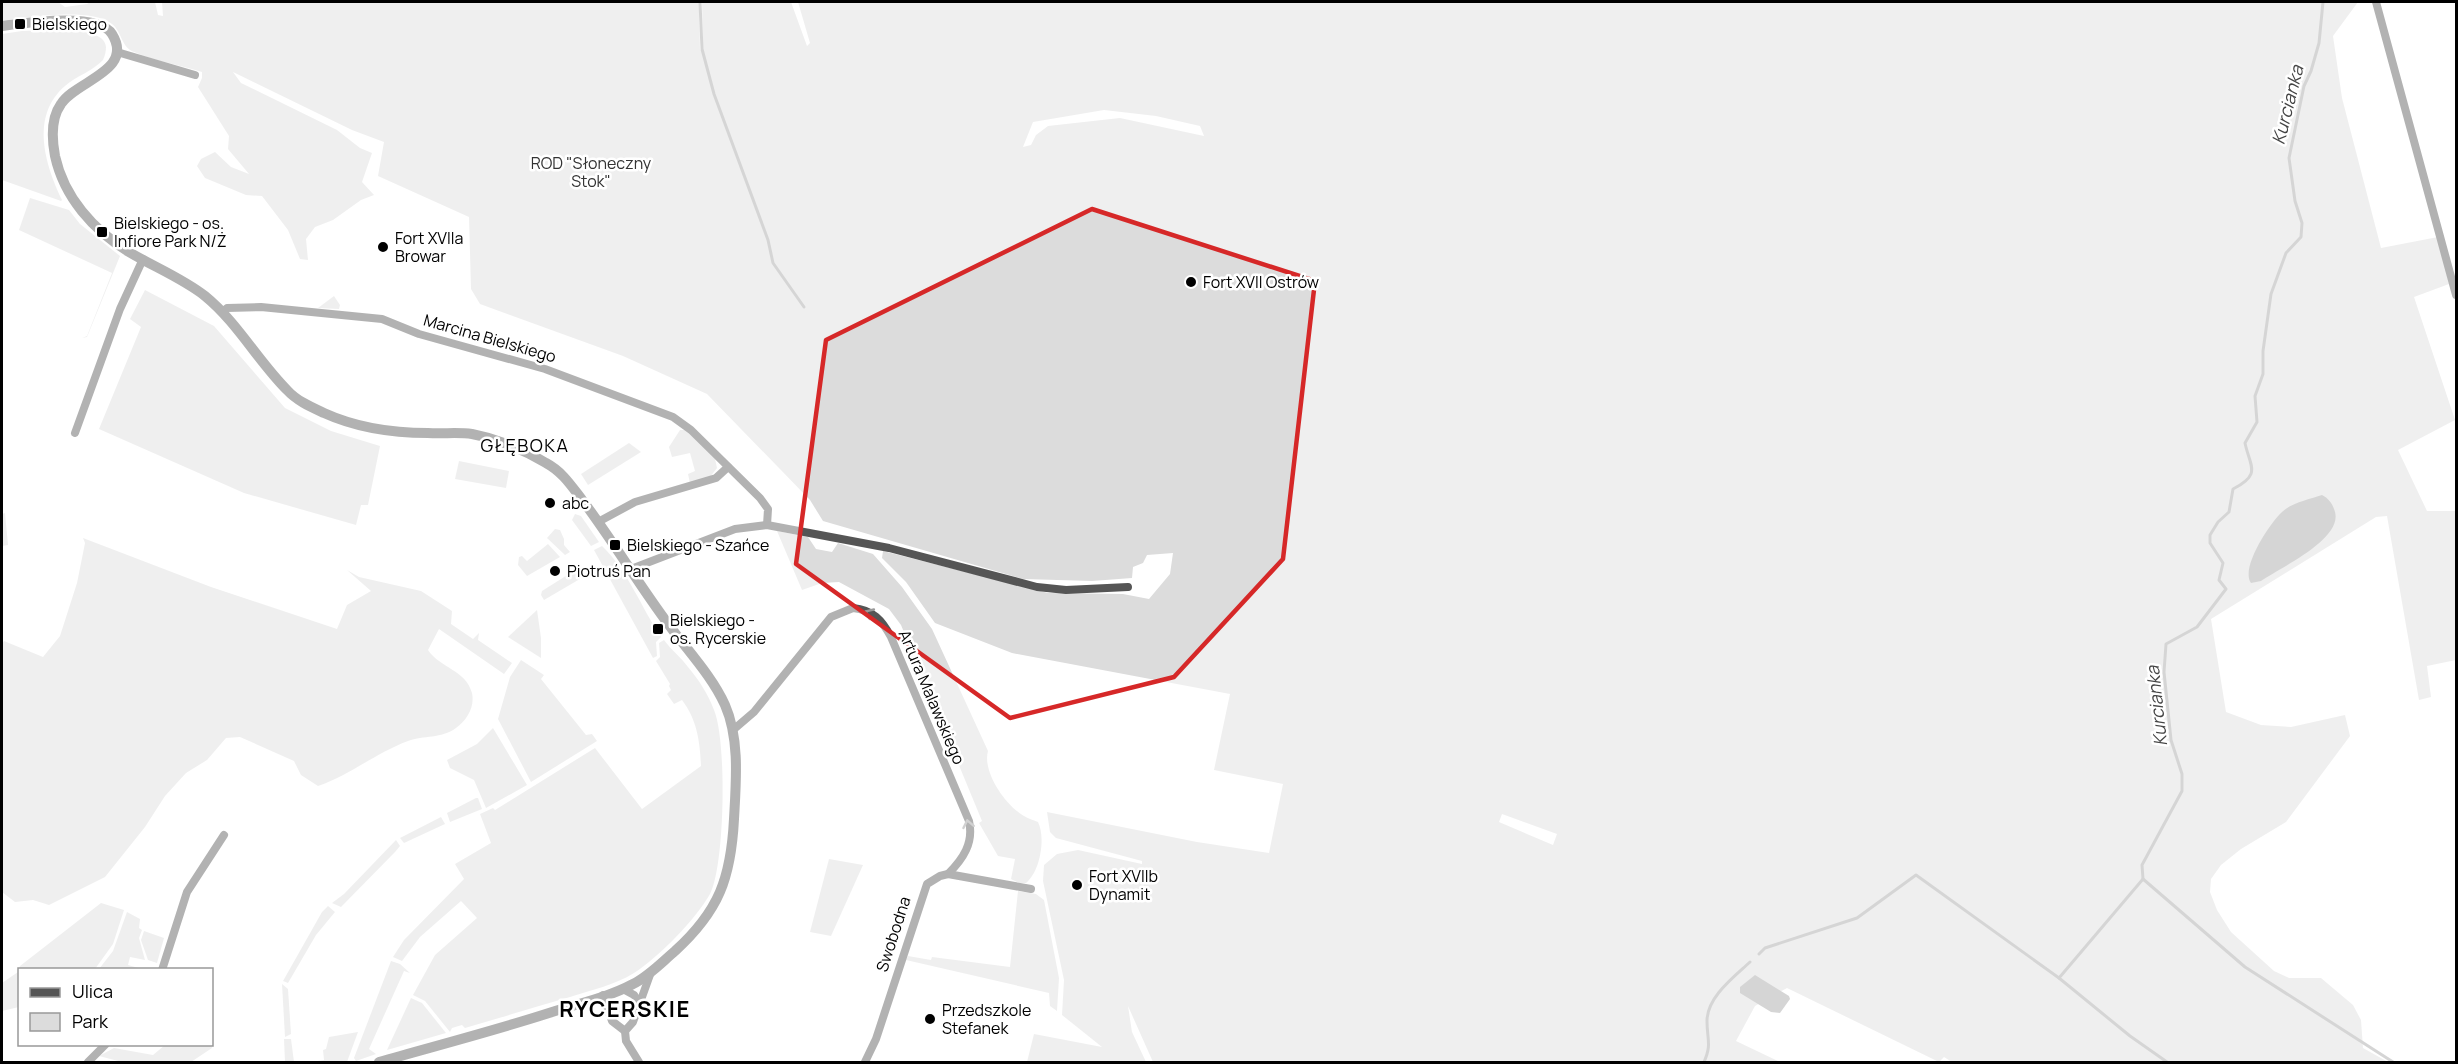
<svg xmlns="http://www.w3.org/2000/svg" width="2458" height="1064" font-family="Manrope,sans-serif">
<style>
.green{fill:#dcdcdc;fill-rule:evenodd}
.water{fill:#a3a3a3}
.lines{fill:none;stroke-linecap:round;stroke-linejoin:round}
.stream{stroke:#a3a3a3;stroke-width:3}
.minor{stroke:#555;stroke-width:8}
.tertiary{stroke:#555;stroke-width:10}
.oneway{stroke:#999}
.marked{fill:none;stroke:#d62828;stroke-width:4.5;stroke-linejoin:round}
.poi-dot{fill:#000;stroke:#fff;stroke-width:2}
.labels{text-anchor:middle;stroke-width:5;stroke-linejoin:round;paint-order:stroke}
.poi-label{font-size:16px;fill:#000;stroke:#fff;text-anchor:start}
.park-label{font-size:16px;fill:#333;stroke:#fff}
.street-label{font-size:16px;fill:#000;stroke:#fff}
.water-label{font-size:18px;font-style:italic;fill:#444;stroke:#fff}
.neighbourhood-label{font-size:18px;letter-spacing:1.5px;fill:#000;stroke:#fff}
.district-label{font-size:22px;font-weight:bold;letter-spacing:1.5px;fill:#000;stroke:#fff}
</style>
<rect width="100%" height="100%" fill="#fff"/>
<g class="green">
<path d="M2,2h56l7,5 22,-3 3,-2h65l3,13 5,1 -1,-14h537l1,48 3,-2 -1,-46h89l16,44 3,-3 -12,-41h1560l-25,34 9,62 39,150 57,-11 11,47 -35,13 41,123 -57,30 29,61h29v149l-29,6 4,31 -12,3 -32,-184 -11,1 -165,102 15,93 35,13 30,2 54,-12 5,21 -64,86 -45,27 -20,16 -10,14 -1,13 7,18 14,22 43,39 15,7h32l32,27 8,15 2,28 25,14h-436l-8,-5 -5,5 -152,-74 -32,18 -19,35 44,21h-627l-25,-56 4,26 14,30h-119l7,-28 68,13 -40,-32 2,-35 -21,-99 1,-16 13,-11 21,-4 64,14v-3l-86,-23 -6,-6 -3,-20 150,30 72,11 14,-69 -69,-14 16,-76 -218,-41 -77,-30 -29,-41 -24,-24 1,-7 165,42 75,1 26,5 21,-25 3,-21 -26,2 -4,8 -10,4 -1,11 -40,3 -69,-2 -200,-58 -13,-21 -103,-106 -84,-38 -143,-52 -9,-15 -2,-72 -91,-41 6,-34 -32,-12 -119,-58 8,11 96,47 23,18 12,5 -10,29 12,13 -13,5 -28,20 -18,7 -9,12 2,21 -8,-1 -12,-29 -26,-34 -16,-1 -41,-17 -8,-12 4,-7 14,-7 16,15 18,7 -21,-25 1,-13 -31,-49 4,-9v-6c-22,-7 -47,-11 -68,-20 -13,-5 -12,-20 -22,-28 -21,-17 -85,-7 -110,-3zM1104,110l52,6 44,10 4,10 -84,-18 -72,8 -12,9 -5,10 -8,2 10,-25zM1502,814l55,20 -4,11 -54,-23z"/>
<path d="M22,31c17,0 83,-7 84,16 0,4 -1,9 -3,13 -10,11 -27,16 -38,26 -35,30 -20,78 -3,114l-1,1 -59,-21v-146z"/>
<polygon points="30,198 69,210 80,224 120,256 87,337 82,338 87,336 112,273 19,230"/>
<polygon points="145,290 214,326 285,408 331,431 380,446 368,505 361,505 356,525 244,493 99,429 141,327 130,319"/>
<polygon points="334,296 340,305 339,309 318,308"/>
<polygon points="680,430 687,430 715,459 717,468 710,477 690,483 688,474 695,471 690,453 672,457 669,447"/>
<polygon points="629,443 641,452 588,485 581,474"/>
<polygon points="459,461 509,471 506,488 455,479"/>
<polygon points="5,513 8,545 2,546 2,514"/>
<polygon points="575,514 581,516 599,542 591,546 572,520"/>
<polygon points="555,529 560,530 564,539 564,545 570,552 565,555 547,538"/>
<path d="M777,531l31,6 8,12 16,3 6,-9 35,11 29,33 30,42 56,122c-6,21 18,55 36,65 5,3 10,4 14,6 8,16 2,50 -12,61h-7l-8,-4 4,-20 -17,-3 -19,-33 3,-2 -81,-196 -12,-16 -50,-27 -17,1 -20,7z"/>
<path d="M83,538l128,49 126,42 10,-24 24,-14 -24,-21 12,7 62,14 31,20 -1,13 22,15 6,-6 -1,7 34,23 -8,11 -65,-45 -11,21c12,18 38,20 44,43 3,14 -5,27 -16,35 -15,11 -32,7 -48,13 -32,12 -58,34 -90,45l-17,-11 -7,-14 -54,-24 -14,1 -19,22 -21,13 -21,23 -20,31 -40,50 -56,28 -16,-5 -18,2 -13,-10v-248l2,-3 39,16 17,-21 17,-53 8,-40z"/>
<polygon points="548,544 560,557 527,576 518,565 519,557 522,556 527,561"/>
<path d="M602,546c26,25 39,61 59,91l-5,5 1,14 -4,2 -59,-108z"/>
<polygon points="580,567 585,576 544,600 541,595 542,591"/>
<polygon points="537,610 541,638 541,658 508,637"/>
<path d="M664,640c7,10 17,17 24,27 11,13 20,27 26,43 13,30 11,156 -4,184 -14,25 -52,64 -76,79 -19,12 -43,17 -64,24 -35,10 -70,21 -105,31l-3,-3 -10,3 -2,4 -25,-31 -12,-6 22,-40 42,-37 -16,-17 -41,36 -18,24 -9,-4 11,-17 60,-61 -9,-15 36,-21 -11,-29 13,-6 2,2 100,-62 47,61 59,-43c-1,-25 -4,-46 -19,-66l-8,4 -7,-10 4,-4 -2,-4 1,-2 -14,-23 4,-4 -1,-14z"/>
<polygon points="521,660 544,675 541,679 586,735 592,734 597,741 531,782 498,719 510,677"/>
<polygon points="493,728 527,785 486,808 474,780 450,768 447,760 477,744"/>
<polygon points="476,798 478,798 482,809 450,822 447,813"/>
<polygon points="441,817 445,824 404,843 400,838"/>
<polygon points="396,840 400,846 395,852 341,907 332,903 344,894"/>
<polygon points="829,859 863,865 831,936 810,932"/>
<polygon points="1018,891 1036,894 1044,900 1059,978 1057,1011 1050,1006 1049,993 906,960 908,956 931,960 932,957 1010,967"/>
<polygon points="101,903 124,910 113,944 95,969 20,970 19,1007 2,1011 2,983 18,972 20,966"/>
<polygon points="328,906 335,912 316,935 288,983 283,981 322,912"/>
<polygon points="127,912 140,919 139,928 142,930 139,938 145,960 130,957 128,965 142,969 99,969 113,951"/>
<polygon points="144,931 164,938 157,963 148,960 141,940"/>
<polygon points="391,961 400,964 410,973 404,971 369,1049 376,1054 356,1061 354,1058"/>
<polygon points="282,984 288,989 291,1034 285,1037"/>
<polygon points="411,998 422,1003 446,1033 387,1050"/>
<polygon points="624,999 630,1001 632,1009 628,1016 622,1019 619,1017 619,1007"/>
<polygon points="358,1032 347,1062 311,1062 324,1060 323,1050 326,1049 329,1037"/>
<polygon points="284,1039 291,1039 294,1062 285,1062"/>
<polygon points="211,1044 212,1048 191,1062 122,1062 99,1056 114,1048 153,1055 165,1045"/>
</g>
<g class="water">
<path d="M2322,495c6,3 10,8 12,14 13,29 -55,59 -73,72l-10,2c-11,-15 19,-60 31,-71 9,-9 28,-13 40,-17z"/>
<polygon points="1755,975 1789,996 1790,999 1780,1013 1771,1012 1740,993 1740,987"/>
</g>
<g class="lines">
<g class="stream">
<polyline points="700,2 702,49 714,94 768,240 773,263 804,307"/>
<polyline points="2143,879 2245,967 2393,1062"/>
<polyline points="1759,954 1765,948 1857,918 1916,875 2059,978"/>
<path d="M1704,1062c8,-18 3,-22 3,-41 0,-24 27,-44 43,-59"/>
<path d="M2167,1062l-37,-26 -71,-58 84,-99 -1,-14 40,-74v-17l-11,-34 -7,-68 2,-28 31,-17 29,-38 -7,-9 4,-17 -13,-20v-8l8,-13 11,-10 4,-23c29,-15 17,-22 12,-46l12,-21 -2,-26 8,-22v-23l8,-57 15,-41 15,-16 1,-14 -7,-22 -6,-43 15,-72 7,-15 8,-28 4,-41"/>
</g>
<g class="minor">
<polyline points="2376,2 2456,295"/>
<polyline points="117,52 195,75"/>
<polyline points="222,312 227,308 261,307 382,319 419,334 545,369 673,417 691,430 760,498 768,509 767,525"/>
<polyline points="75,433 120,309 143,259"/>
<polyline points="598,522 635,502 716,478 728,467"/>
<polyline points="631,569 735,529 767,525 889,548 1037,587 1066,590 1128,587"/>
<path d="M733,730l21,-18 77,-95 22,-9c20,2 29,12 38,29l78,184c5,22 -6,38 -21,53"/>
<polyline points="162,970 187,892 224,835"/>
<polyline points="623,989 634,995 640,1004"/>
<polyline points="603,995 612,1021 625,1031"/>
<polyline points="88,1062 106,1044"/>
<polyline points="639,1062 626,1041 625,1031 633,1022 651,972"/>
<polyline points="865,1062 876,1039 927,884 940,876 948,874 1031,889"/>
</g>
<path class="tertiary" d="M2,26c24,-3 96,-14 110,8 23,37 -37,47 -51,70 -10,14 -9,36 -6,52 9,41 38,74 74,96 25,15 53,26 76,44 32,26 53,65 82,94 10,11 24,17 37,23 33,15 68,20 104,20 15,1 30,-1 44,1 26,5 52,16 74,29 17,9 26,24 37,38 30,40 56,84 86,124 18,25 43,51 56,80 15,34 11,77 9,114 -3,59 -15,92 -59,132 -14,12 -26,25 -42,33 -26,14 -57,20 -84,29 -56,18 -114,33 -170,49"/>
</g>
<defs><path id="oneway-chevron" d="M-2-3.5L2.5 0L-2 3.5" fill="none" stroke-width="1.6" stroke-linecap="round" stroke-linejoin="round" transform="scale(1.5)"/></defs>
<g class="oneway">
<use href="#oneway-chevron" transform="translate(869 613) rotate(-155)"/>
<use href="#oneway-chevron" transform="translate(968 824) rotate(-101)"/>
</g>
<path d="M0 0H2458V1064H0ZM1092,209l223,72 -32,278 -109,118 -164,41 -214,-154 30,-224z" fill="#fff" fill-opacity=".55" fill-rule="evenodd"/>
<path class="marked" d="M1092,209l223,72 -32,278 -109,118 -164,41 -214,-154 30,-224z"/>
<g class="poi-dot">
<rect x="14" y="18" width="12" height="12" rx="3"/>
<rect x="96" y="226" width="12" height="12" rx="3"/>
<circle cx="383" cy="247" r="6"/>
<circle cx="1191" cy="282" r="6"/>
<circle cx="550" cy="503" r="6"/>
<rect x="609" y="539" width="12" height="12" rx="3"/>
<circle cx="555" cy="571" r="6"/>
<rect x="652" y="623" width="12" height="12" rx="3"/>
<circle cx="1077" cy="885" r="6"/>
<circle cx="930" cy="1019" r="6"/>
</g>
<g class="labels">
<g class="poi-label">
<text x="32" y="30">Bielskiego</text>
<text x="114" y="229">Bielskiego - os.<tspan x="114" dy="18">Infiore Park N/Ż</tspan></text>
<text x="395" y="244">Fort XVIIa<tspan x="395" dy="18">Browar</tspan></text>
<text x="1203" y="288">Fort XVII Ostrów</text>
<text x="562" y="509">abc</text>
<text x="627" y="551">Bielskiego - Szańce</text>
<text x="567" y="577">Piotruś Pan</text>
<text x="670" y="626">Bielskiego -<tspan x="670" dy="18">os. Rycerskie</tspan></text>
<text x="1089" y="882">Fort XVIIb<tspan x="1089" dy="18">Dynamit</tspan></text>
<text x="942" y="1016">Przedszkole<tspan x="942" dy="18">Stefanek</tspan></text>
</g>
<g class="park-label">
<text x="591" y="169">ROD "Słoneczny<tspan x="591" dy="18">Stok"</tspan></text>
</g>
<g class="street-label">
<text transform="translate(490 338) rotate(16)" y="6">Marcina Bielskiego</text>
<text transform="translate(932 697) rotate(67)" y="6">Artura Malawskiego</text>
<text transform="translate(893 934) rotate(-72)" y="6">Swobodna</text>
</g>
<g class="water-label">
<text transform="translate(2288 105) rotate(-76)" y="6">Kurcianka</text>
<text transform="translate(2157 706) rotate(-96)" y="6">Kurcianka</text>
</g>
<g class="neighbourhood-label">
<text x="525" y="452">GŁĘBOKA</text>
</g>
<g class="district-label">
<text x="625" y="1017">RYCERSKIE</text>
</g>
</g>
<rect width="2458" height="1064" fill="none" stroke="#000000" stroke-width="6"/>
<rect x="18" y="968" width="195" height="78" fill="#ffffff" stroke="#999999" stroke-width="1.5"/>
<rect x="30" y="988" width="30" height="9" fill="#555555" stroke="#999999" stroke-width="1.5"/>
<text x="72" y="998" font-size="18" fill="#000000">Ulica</text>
<rect x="30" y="1013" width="30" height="18" fill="#dcdcdc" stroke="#999999" stroke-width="1.5"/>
<text x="72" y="1028" font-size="18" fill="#000000">Park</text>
</svg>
